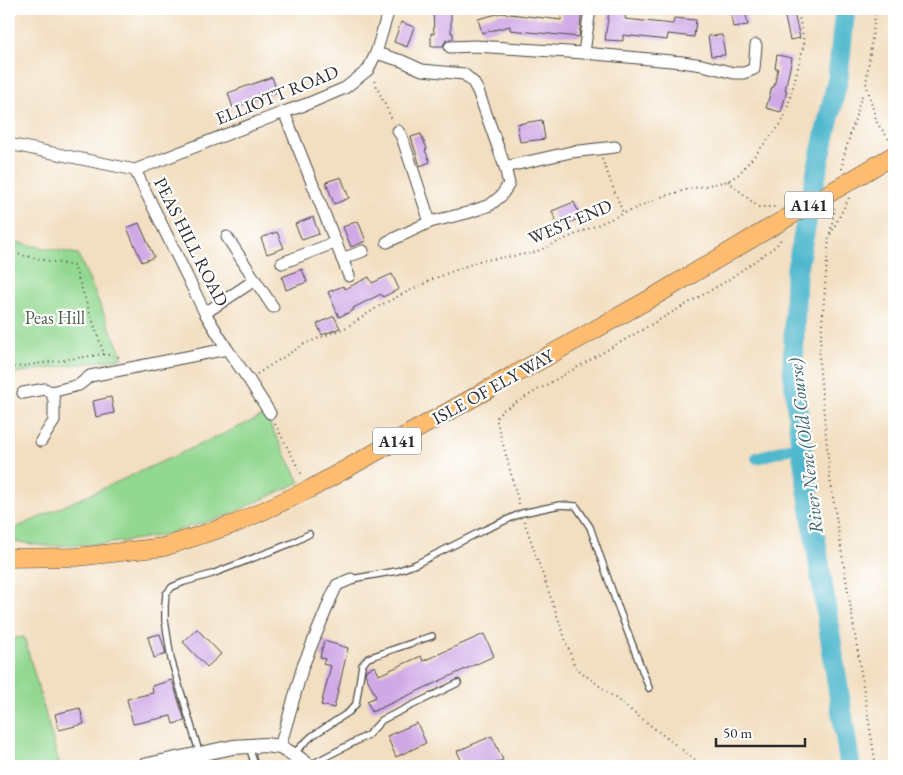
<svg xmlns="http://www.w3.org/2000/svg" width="903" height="775" font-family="'EB Garamond',serif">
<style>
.green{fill:#93d891;stroke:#5f825e}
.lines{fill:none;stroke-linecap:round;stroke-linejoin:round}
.canal{stroke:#4fb8cd;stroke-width:12}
.river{stroke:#4fb8cd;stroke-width:21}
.building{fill:#cfa8e6}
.service-casing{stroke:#494641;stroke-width:8}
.minor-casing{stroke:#494641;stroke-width:13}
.tertiary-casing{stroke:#494641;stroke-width:16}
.trunk-casing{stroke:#494641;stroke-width:19}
.path{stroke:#494641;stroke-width:2;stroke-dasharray:1 4;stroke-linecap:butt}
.service{stroke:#fff;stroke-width:5.5}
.minor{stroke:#fff;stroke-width:11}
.tertiary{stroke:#fff;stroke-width:14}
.trunk{stroke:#fdbc70;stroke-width:18}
.trunk-bridge-casing{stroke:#494641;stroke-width:19;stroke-linecap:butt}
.trunk-bridge{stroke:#fdbc70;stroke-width:18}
.labels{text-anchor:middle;stroke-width:4.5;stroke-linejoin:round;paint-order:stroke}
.shield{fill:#fff;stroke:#6b6b6b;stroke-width:1}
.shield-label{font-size:16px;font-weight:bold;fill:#2b2b2b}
.street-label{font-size:18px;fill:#2b2b2b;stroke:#fff}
.park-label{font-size:18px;fill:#4a5f4a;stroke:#fff}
.water-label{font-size:19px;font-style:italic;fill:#39636c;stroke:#fff}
</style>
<rect width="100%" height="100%" fill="#fff"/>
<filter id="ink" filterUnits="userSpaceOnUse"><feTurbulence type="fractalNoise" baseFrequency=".02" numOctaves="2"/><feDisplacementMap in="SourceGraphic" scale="10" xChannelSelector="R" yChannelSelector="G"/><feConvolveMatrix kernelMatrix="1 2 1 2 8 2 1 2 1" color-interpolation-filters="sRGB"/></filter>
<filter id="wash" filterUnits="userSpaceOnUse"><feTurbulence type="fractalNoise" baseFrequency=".0096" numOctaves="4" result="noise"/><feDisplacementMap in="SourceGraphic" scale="20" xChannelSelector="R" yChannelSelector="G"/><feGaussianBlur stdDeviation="1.12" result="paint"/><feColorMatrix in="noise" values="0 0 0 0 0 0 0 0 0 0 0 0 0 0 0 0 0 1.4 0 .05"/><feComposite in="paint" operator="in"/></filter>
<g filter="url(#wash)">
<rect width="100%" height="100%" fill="#f2dec0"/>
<g class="green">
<polygon points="9,241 78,254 123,358 9,374"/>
<polygon points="265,415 300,482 226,516 163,535 105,544 46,546 9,541 9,531"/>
<polygon points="24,637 60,766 9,766 9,639"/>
</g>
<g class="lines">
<polyline class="canal" points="757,458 801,445"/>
<polyline class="river" points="845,9 838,78 817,170 796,273 793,368 801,445 850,766"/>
</g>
<g id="blocks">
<g class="building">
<polygon points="433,9 451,9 451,33 453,33 453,39 446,40 443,46 431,46 431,33 434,34"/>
<polygon points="562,9 582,9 579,37 510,30 510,26 482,33 478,19 501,13 561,20"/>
<polygon points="730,9 745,9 748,25 733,27"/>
<polygon points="783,9 793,9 800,38 790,40"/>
<polygon points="609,11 626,13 625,19 673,24 674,18 696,20 694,37 668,34 667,40 623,35 623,41 605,40"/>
<polygon points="401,22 414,27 407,47 394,42"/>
<polygon points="722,35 725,55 711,56 708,36"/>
<polygon points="777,55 792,58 785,90 787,91 781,112 766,108 772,87 774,87 778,68 775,68"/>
<polygon points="272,77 277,92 233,108 228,93"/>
<polygon points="542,120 545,139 520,142 517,124"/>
<polygon points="421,134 427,149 425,150 430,162 420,166 411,137"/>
<polygon points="341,177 349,198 334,204 326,182"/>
<polygon points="574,202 581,218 558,227 552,211"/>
<polygon points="313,217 319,234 302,240 295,224"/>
<polygon points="358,221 366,241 351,247 343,227"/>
<polygon points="139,223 154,257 142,262 127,228"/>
<polygon points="277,232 284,248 267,254 261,238"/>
<polygon points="302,269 307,282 286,290 282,277"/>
<polygon points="392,274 399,289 383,297 381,294 353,308 354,310 339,317 328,292 343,286 345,289 369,277 372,283"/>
<polygon points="334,316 340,328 322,335 317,324"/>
<polygon points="111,397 114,413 96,417 93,401"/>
<polygon points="197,629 221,654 207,667 183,642"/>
<polygon points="160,634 166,654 154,658 148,637"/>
<polygon points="484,634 494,656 372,712 367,701 376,697 365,674 366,670 375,666 379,675 421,656 423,661"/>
<polygon points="324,641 348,648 334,708 321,705 331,666 323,664 325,659 320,657"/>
<polygon points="172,680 185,721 173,724 171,716 133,724 127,699 153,693 152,686"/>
<polygon points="80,708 84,724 59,730 55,714"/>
<polygon points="417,723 426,743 396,757 387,736"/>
<polygon points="492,736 503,760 489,766 464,766 457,751"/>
</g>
</g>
</g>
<g filter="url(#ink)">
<use href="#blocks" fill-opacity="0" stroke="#494641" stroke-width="1"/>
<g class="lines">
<defs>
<g id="service">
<polyline points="351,579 397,571 416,564 484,530 522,513 560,505 576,506 590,527 615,599 649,688"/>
<polyline points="249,746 255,766"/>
<polyline points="293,754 312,736 349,712 356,704 362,665 368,658 432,636"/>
<polyline points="200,755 171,659 165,620 165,605 166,594 172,587 184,582 212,574 292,543 309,534"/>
<polyline points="308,766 368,735 382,720 458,683"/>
</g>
<g id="minor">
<polyline points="450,47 475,46 584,53 682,62 702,65 734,73 744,73 754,69 756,45"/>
<polyline points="376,53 402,61 422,70 464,74 473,82 478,91 505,167 571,152 615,147"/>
<polyline points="584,53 590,9"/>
<polyline points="284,112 349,276"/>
<polyline points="398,131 402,137 430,222"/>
<polyline points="9,144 135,170 205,313 227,349 249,380 270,413"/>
<polyline points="135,170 284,112 307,104 345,88 368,70 376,53 389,9"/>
<polyline points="387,242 430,222 467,213 490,205 501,196 509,184 505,167"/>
<polyline points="342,259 363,251"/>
<polyline points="282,263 336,242"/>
<polyline points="255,280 273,307"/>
<polyline points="205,313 255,280 227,237"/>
<polyline points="51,392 79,385 90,376 227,349"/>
<polyline points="23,393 45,389 51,392 54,400 54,421 41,441"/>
<polyline points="280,747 303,666 331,598 337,585 351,579"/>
</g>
<polyline id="tertiary" points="143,766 233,747 265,745 280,747 297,757 309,766"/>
<g id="trunk">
<polyline points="862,174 894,155"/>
<polyline points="9,558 77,557 164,547 237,523 310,489 655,296 756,236"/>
</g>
</defs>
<use href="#service" class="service-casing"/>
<use href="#minor" class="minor-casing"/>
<use href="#tertiary" class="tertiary-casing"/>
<use href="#trunk" class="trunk-casing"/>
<g class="path">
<polyline points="876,9 866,83 877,123 891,142"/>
<polyline points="374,81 393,122"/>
<polyline points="602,159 623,213"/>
<polyline points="842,169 843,159 863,92"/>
<polyline points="728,181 758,207 776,207"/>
<polyline points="849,198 829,237 819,361 830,479 876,766"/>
<polyline points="830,233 835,208"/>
<polyline points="9,270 11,253 74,266 104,354"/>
<polyline points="9,368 104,354 120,357"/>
<polyline points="257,374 304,344 347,327 381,305 433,279 479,261 533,253 661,197 689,189 728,181 739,174 781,124 787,110 804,44 802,30 797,9"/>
<polyline points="275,424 303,477"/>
<polyline points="519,504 496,418 503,410 725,282 776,246 783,237"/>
<polyline points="524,521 575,667 703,766"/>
</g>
<use href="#service" class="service"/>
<use href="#minor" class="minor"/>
<use href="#tertiary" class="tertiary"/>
<use href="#trunk" class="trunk"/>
<defs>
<polyline id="trunk-bridge" points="756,236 862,174"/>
</defs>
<use href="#trunk-bridge" class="trunk-bridge-casing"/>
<use href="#trunk-bridge" class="trunk-bridge"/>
</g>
</g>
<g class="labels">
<g class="shield">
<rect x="785" y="191.5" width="48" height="27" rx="4"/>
<rect x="373" y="427.5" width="48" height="27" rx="4"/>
</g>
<g class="shield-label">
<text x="809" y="211">A141</text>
<text x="397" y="447">A141</text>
</g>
<g class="street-label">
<text transform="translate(277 95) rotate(-22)" y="6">ELLIOTT ROAD</text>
<text transform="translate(570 222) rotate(-23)" y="6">WEST END</text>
<text transform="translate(191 242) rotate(63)" y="6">PEAS HILL ROAD</text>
<text transform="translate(493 387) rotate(-29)" y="6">ISLE OF ELY WAY</text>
</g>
<g class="park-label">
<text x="55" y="324">Peas Hill</text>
</g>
<g class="water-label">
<text transform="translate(805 446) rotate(-97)" y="7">River Nene (Old Course)</text>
</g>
</g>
<rect width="903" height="775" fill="none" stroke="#fff" stroke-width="30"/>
<path d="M716 738v8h89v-8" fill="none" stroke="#2b2b2b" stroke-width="2.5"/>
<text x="723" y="738" font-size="15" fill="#2b2b2b" stroke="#ffffff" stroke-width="4" paint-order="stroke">50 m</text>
</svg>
